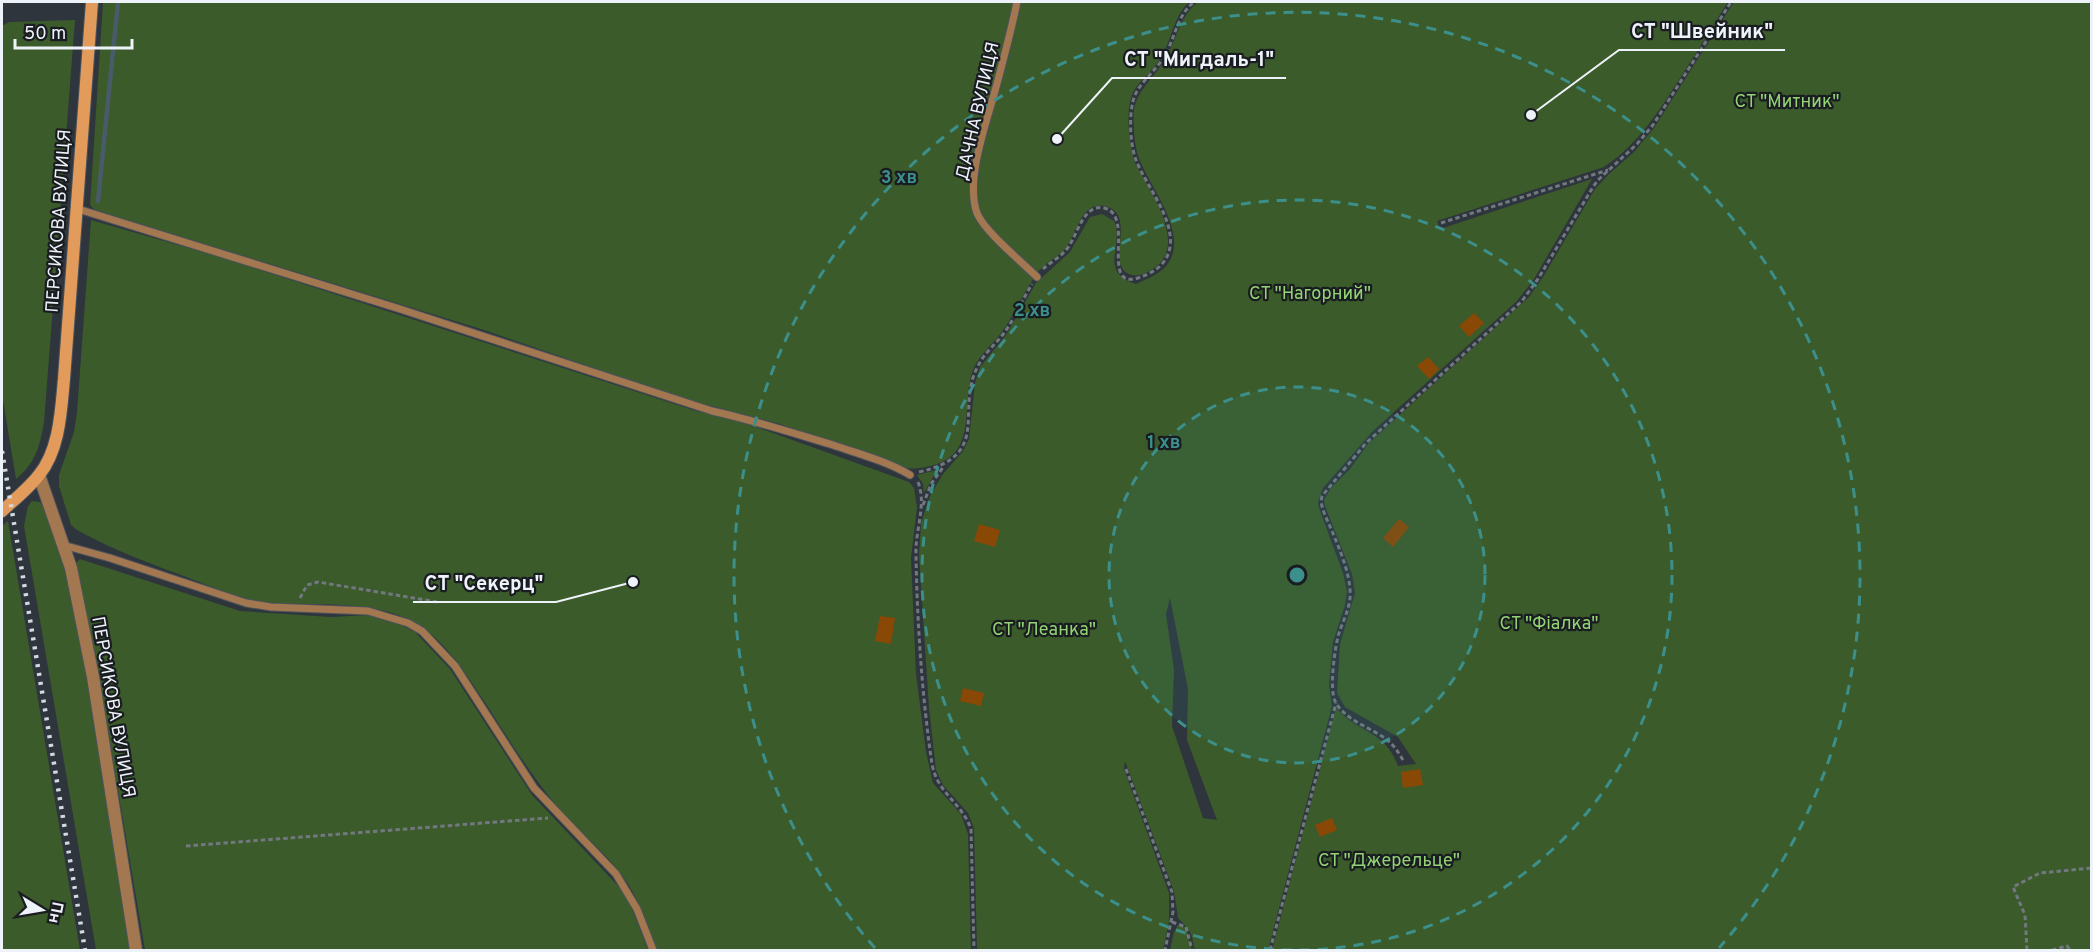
<svg xmlns="http://www.w3.org/2000/svg" width="2093" height="952" font-family="Overpass,sans-serif">
<style>
.green{fill:#3b5b2b;fill-rule:evenodd}
.lines{fill:none;stroke-linecap:round;stroke-linejoin:round}
.stream{stroke:#495b68;stroke-width:4.5}
.building{fill:#894805}
.lane-casing{stroke:#4d535b;stroke-width:9}
.street-casing{stroke:#4d535b;stroke-width:14}
.secondary-casing{stroke:#4d535b;stroke-width:14}
.path{stroke:#72787f;stroke-width:3;stroke-dasharray:4.5 3;stroke-linecap:butt}
.lane{stroke:#a37750;stroke-width:7}
.street{stroke:#a37750;stroke-width:12}
.secondary{stroke:#e29b5b;stroke-width:12}
.rail{stroke:#d3d9df;stroke-width:4.5;stroke-dasharray:3 6;stroke-linecap:butt}
.ring{fill:none;stroke:#3c8f8a;stroke-width:3;stroke-dasharray:10 8}
.labels{text-anchor:middle;stroke-width:4.5;stroke-linejoin:round;paint-order:stroke}
.park-label{font-size:18px;fill:#93d373;stroke:#191c20}
.street-label{font-size:18px;fill:#eef3f9;stroke:#191c20}
.centre{fill:#3c8f8a;stroke:#191c20;stroke-width:3}
.ring-label{font-size:18px;text-anchor:middle;font-weight:bold;fill:#3c8f8a;stroke:#191c20;stroke-width:4.5;stroke-linejoin:round;paint-order:stroke}
.leader{fill:none;stroke:#eef3f9;stroke-width:2}
.callout-dot{fill:#eef3f9;stroke:#191c20;stroke-width:2}
.callout-label{font-size:20px;text-anchor:middle;font-weight:bold;fill:#eef3f9;stroke:#191c20;stroke-width:4.5;stroke-linejoin:round;paint-order:stroke}
</style>
<rect width="100%" height="100%" fill="#2e353d"/>
<g class="green">
<path d="M103,2h911l-41,169 3,46 58,61c-12,17 -20,38 -33,55 -9,12 -22,22 -28,37 -13,34 7,85 -43,96 -9,2 -17,4 -27,1l-123,-43 -99,-26 -197,-68 -389,-120 -5,-5z"/>
<path d="M1019,2h170c-15,14 -17,36 -27,54 -7,13 -19,21 -27,33 -11,17 -6,55 0,74 13,25 52,78 22,103 -7,5 -16,11 -25,9 -30,-8 8,-62 -28,-69 -24,-5 -28,32 -40,44 -9,9 -20,14 -28,24 -14,-14 -52,-46 -57,-64 -4,-12 -3,-24 -2,-38z"/>
<path d="M1198,2h530c-15,23 -29,47 -44,70 -23,36 -44,71 -80,95l-167,54 3,8 152,-50 -58,100 -17,22 -144,130 -50,57 -5,14 1,6 24,65 4,18 -2,14 -12,37 -4,43 3,21 -64,244h-73c-5,-21 -3,-17 -17,-32l-4,-27 -49,-130 -1,8 45,124v29l-6,28h-186l-3,-122 -6,-15 -25,-28 -7,-15 -7,-62 -10,-153 2,-32 9,-27 13,-22 20,-23 6,-12 6,-56 5,-16 26,-32 30,-52 34,-31 20,-35 12,-3 12,7c11,25 -17,50 22,63 10,-5 23,-9 31,-19 24,-31 -19,-80 -29,-109 -4,-14 -5,-32 -4,-46 3,-21 24,-36 33,-54 10,-19 14,-41 31,-54zM1170,598l18,91 -1,51 30,80 -14,-2 -31,-92 2,-56 -8,-56z"/>
<path d="M1734,2h357v948h-819l64,-242c22,25 50,23 62,58l18,-2 -18,-27 -53,-30 -8,-14 3,-49 15,-51 -3,-19 -27,-68 -1,-6 7,-12 19,-19 18,-25 161,-147 14,-20 52,-88 14,-15 25,-22 20,-24z"/>
<path d="M75,20l-31,403c-5,25 -8,39 -28,56l-14,-85v-368l7,-4z"/>
<path d="M91,220l129,37 476,154 44,10 169,61 5,6 3,19 -6,51 5,116 10,78 7,31 28,31 7,20 3,116h-314c-8,-22 -16,-45 -29,-66 -20,-31 -50,-52 -73,-80 -25,-31 -46,-64 -67,-97 -22,-33 -45,-72 -82,-89 -42,-18 -90,-12 -134,-15 -27,-2 -54,-14 -78,-23 -40,-15 -81,-30 -117,-50l-6,-5 -12,-39v-11l15,-43 3,-20z"/>
<polygon points="937,470 924,493 923,484 917,475"/>
<polygon points="32,501 40,502 44,507 65,570 93,708 131,950 96,950 24,526 28,506"/>
<polygon points="8,521 80,950 2,950 2,526"/>
<polygon points="80,559 240,611 331,617 370,615 401,625 415,632 450,669 532,795 621,889 630,904 648,950 145,950 105,713 76,563"/>
<polygon points="1178,925 1186,927 1192,950 1170,950 1174,932"/>
</g>
<g class="lines">
<polyline class="stream" points="98,201 118,2"/>
</g>
<g class="building">
<polygon points="1474,313 1484,323 1469,337 1459,326"/>
<polygon points="1428,357 1439,369 1429,379 1417,366"/>
<polygon points="1399,519 1409,527 1393,547 1383,538"/>
<polygon points="979,524 1000,530 995,547 974,541"/>
<polygon points="880,616 895,618 891,644 875,641"/>
<polygon points="963,688 984,693 981,706 960,701"/>
<polygon points="1420,769 1423,785 1403,788 1401,772"/>
<polygon points="1332,818 1337,830 1320,837 1315,825"/>
</g>
<g class="lines">
<defs>
<g id="lane">
<path d="M1017,2c-6,30 -14,59 -22,89 -9,33 -30,89 -18,122 7,18 45,49 60,64"/>
<path d="M78,209l322,100 312,102c41,9 81,22 121,34 26,9 54,16 77,30"/>
<polyline points="63,545 110,558 246,603 271,607 368,611 408,623 422,631 455,666 534,788 616,874 637,909 653,950"/>
</g>
<polyline id="street" points="39,475 71,568 93,677 136,950"/>
<path id="secondary" d="M2,511c12,-11 27,-23 37,-36 21,-26 22,-65 25,-96l28,-377"/>
</defs>
<use href="#lane" class="lane-casing"/>
<use href="#street" class="street-casing"/>
<use href="#secondary" class="secondary-casing"/>
<g class="path">
<polyline points="1441,223 1608,170"/>
<path d="M1043,269c6,-6 15,-10 21,-17 13,-11 17,-49 40,-44 32,7 -5,82 34,70 8,-3 18,-7 24,-14 26,-30 -15,-75 -26,-104 -6,-16 -7,-42 -3,-59 4,-17 22,-29 31,-44 11,-18 13,-42 30,-55"/>
<path d="M919,472c75,-17 35,-62 59,-106 6,-13 18,-22 26,-33 11,-15 18,-33 28,-49"/>
<path d="M918,482c9,23 -3,48 -2,72 1,67 6,143 16,210 5,29 30,39 39,65l3,121"/>
<polyline points="923,505 931,484 944,466"/>
<polyline points="300,598 307,585 318,582 437,602"/>
<path d="M1403,760c-5,-8 -9,-15 -17,-21 -16,-12 -42,-19 -51,-38 -6,-13 0,-55 4,-68 4,-12 10,-23 11,-35 2,-27 -17,-63 -27,-88l-2,-8 1,-6 44,-53 156,-142 16,-22 55,-92 5,-7 39,-36 16,-19 78,-123"/>
<polyline points="1126,769 1172,892 1173,912 1165,950"/>
<polyline points="186,846 548,818"/>
<polyline points="1172,922 1186,927 1192,950"/>
<polyline points="1270,950 1336,703"/>
<polyline points="2027,950 2025,915 2013,887 2040,873 2092,868"/>
<polyline points="2052,950 2067,946 2070,950"/>
</g>
<use href="#lane" class="lane"/>
<use href="#street" class="street"/>
<use href="#secondary" class="secondary"/>
<polyline class="rail" points="2,451 85,950"/>
</g>
<circle cx="1297" cy="575" r="188" fill="#3c8f8a" fill-opacity=".12"/>
<g class="ring">
<circle cx="1297" cy="575" r="188"/>
<circle cx="1297" cy="575" r="375"/>
<path d="M875 948A563 563 0 1 1 1719 948"/>
</g>
<g class="labels">
<g class="park-label">
<text x="1787" y="107">СТ "Митник"</text>
<text x="1310" y="299">СТ "Нагорний"</text>
<text x="1549" y="629">СТ "Фіалка"</text>
<text x="1044" y="635">СТ "Леанка"</text>
<text x="1389" y="866">СТ "Джерельце"</text>
</g>
<g class="street-label">
<text transform="translate(977 111) rotate(-77)" y="6">ДАЧНА ВУЛИЦЯ</text>
<text transform="translate(58 221) rotate(-86)" y="6">ПЕРСИКОВА ВУЛИЦЯ</text>
<text transform="translate(114 707) rotate(80)" y="6">ПЕРСИКОВА ВУЛИЦЯ</text>
</g>
</g>
<circle cx="1297" cy="575" r="9" class="centre"/>
<g class="ring-label">
<text x="899" y="183">3 хв</text>
<text x="1032" y="316">2 хв</text>
<text x="1164" y="448">1 хв</text>
</g>
<path class="leader" d="M1531 115L1619 50H1785M1057 139L1112 78H1286M633 582L556 602H413"/>
<g class="callout-dot">
<circle cx="1531" cy="115" r="6"/>
<circle cx="1057" cy="139" r="6"/>
<circle cx="633" cy="582" r="6"/>
</g>
<g class="callout-label">
<text x="1702" y="38">СТ "Швейник"</text>
<text x="1199" y="66">СТ "Мигдаль-1"</text>
<text x="484" y="590">СТ "Секерц"</text>
</g>
<rect width="2093" height="952" fill="none" stroke="#eef3f9" stroke-width="6"/>
<g transform="translate(42 910) rotate(101)" stroke="#191c20" stroke-width="4.5" paint-order="stroke">
<path d="M0-4.5L10 22L0 15L-10 22Z" fill="#eef3f9"/>
<text y="-9" font-size="16" font-weight="bold" text-anchor="middle" fill="#eef3f9">Пн</text>
</g>
<path d="M15 39v9h117v-9" fill="none" stroke="#eef3f9" stroke-width="3"/>
<text x="24" y="39" font-size="18" fill="#eef3f9" stroke="#191c20" stroke-width="4.5" paint-order="stroke">50 m</text>
</svg>
